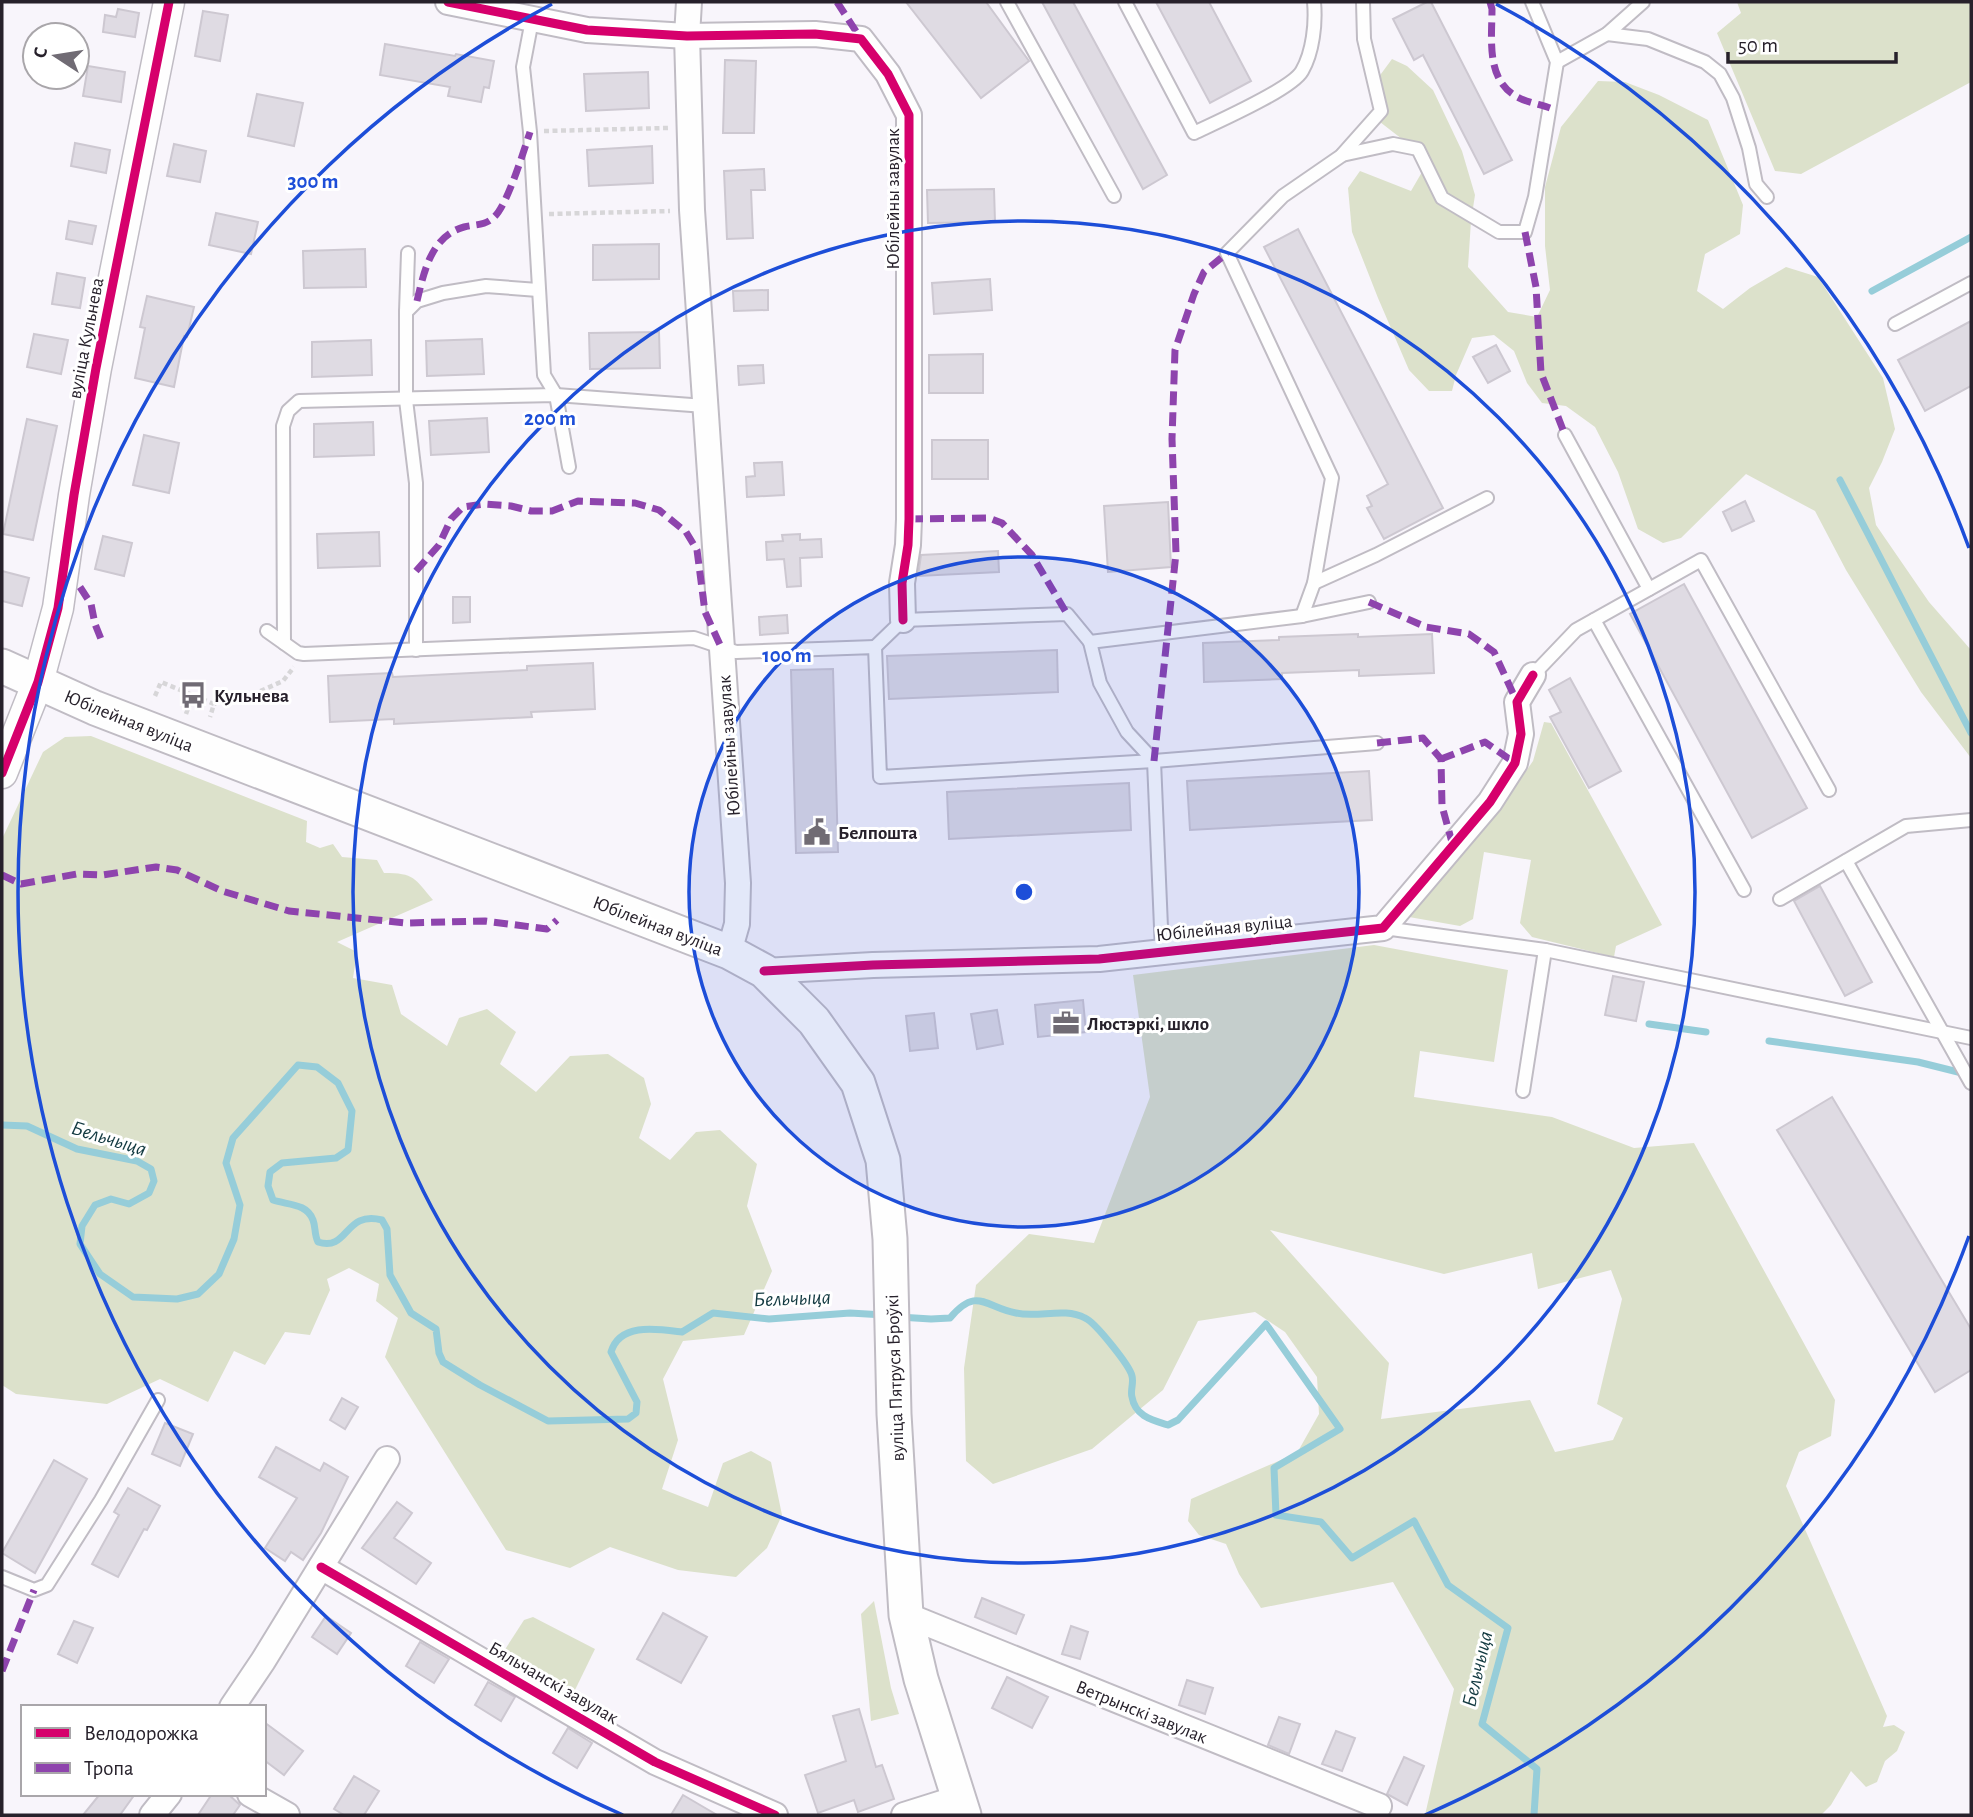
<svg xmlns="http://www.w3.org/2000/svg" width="1973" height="1817" font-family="'Alegreya Sans',sans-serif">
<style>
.green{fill:#dce1cb;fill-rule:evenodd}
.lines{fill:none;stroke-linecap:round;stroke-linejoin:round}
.stream{stroke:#96cdd9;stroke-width:7}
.building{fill:#dfdbe3;stroke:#cdc8d1;stroke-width:2}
.service-casing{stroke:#c0bcc4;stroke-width:16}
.minor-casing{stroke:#c0bcc4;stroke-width:28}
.tertiary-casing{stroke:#c0bcc4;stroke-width:33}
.secondary-casing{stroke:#c0bcc4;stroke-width:37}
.path{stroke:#d7d6d8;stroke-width:4.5;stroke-dasharray:5 3.5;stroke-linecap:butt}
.service{stroke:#fefefe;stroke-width:12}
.minor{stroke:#fefefe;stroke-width:24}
.tertiary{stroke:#fefefe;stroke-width:30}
.secondary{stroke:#fefefe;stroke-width:33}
.quiet{stroke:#8e44ad;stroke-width:7;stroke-dasharray:14 7;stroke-linecap:butt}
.cycleway-casing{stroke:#fff;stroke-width:13}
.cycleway{stroke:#d6006c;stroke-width:9}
.ring{fill:none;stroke:#1d4ed8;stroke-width:3.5}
.labels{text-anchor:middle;stroke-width:6;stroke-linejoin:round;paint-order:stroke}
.street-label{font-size:19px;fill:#27212b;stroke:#fff}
.poi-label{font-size:19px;font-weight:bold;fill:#27212b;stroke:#fff;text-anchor:start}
.water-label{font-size:21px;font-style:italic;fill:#123940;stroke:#fff}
.centre{fill:#1d4ed8;stroke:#fff;stroke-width:3.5}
.ring-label{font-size:21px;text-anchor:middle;font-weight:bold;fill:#1d4ed8;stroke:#fff;stroke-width:6;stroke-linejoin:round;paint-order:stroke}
</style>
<rect width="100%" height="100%" fill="#f8f5fb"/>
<g class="green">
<polygon points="1737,2 1970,2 1971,4 1971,82 1801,174 1775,171 1717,33 1741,13"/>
<polygon points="1392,59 1407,66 1433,90 1462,151 1475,195 1471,221 1468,267 1508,312 1537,317 1550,290 1545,246 1545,187 1561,127 1598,81 1625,82 1659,95 1708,120 1743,205 1740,234 1705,254 1697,291 1723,309 1750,288 1786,267 1818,277 1883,378 1895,429 1882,462 1869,488 1876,525 1929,602 1971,650 1971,758 1921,692 1846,570 1815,511 1746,474 1681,538 1663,543 1638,529 1618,472 1595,427 1566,406 1542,403 1527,383 1514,351 1494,335 1472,338 1456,375 1452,391 1429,391 1409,370 1378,298 1352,232 1348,188 1360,171 1411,191 1429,160 1380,122 1378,78"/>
<polygon points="1544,722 1551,723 1662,925 1616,946 1614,957 1532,937 1520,923 1531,860 1484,852 1473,919 1460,926 1409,917 1502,806 1533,761"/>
<path d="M91,736l216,85 -1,21 14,6 13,-4 9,13 35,3 7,13c31,0 30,5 49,27l-96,42 20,10 -4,26 39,7 9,29 46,32 12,-28 28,-9 29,23 -16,32 36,28 34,-36 38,-2 36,24 7,26 -12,34 31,22 26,-28 24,-2 37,34 -10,42 25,65 -28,64 -61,6 -20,38 15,61 -16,49 46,18 15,-44 28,-12 20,11 11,53 -15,33 -31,29 -58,-7 -68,-23 -40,21 -64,-18 -121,-193 13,-39 -22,-17 3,-17 -30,-16 -22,11 3,11 -20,45 -25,-3 -20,33 -31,-14 -26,51 -48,-23 -53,25 -91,-10 -14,-9v-546l41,-87 22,-15z"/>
<path d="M1374,945l134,25 -14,92 -74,-11 -6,46 138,20 82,31 60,-5 141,257 -4,36 -32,16 -13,34 101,230 -4,11 11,-2 11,7 -8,19 -12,10 -8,21 -11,5 -15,-16 -20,34 -10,10h-396l29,-126 -61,-107 -132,26 -22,-34 -13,-30 -27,-9 -11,-14 3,-22 106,-46 22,-39 -2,-37 -32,-45 -30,-20 -57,9 -35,69 -71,59 -99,35 -27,-23 -2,-93 12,-83 53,-51 65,9 56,-146 -17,-122zM1270,1230l174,44 88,-21 6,36 73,-19 11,29 -25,105 26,14 -10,22 -58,12 -25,-52 -149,19 8,-56z"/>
<polygon points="874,1601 891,1688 899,1714 871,1721 861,1614"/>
<polygon points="533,1617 595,1649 574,1692 504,1651 524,1620"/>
</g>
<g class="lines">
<g class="stream">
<polyline points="1872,291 1971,237"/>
<polyline points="1840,480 1971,733"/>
<polyline points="1649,1024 1706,1032"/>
<polyline points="1769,1041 1918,1062 1958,1072"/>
<path d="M2,1125l25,1 50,23 60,12 14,8 3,12 -5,12 -20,11 -18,-5 -16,6 -13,21 -2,18 20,30 33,23 44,2 21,-5 21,-20 15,-35 6,-34 -14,-42 7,-25 65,-73 19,2 21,16 14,28 -4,39 -12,8 -54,5 -12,9 -2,14 5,14c14,5 34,3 40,20 3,8 1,14 5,22 31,10 26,-32 64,-22l5,9 3,46 21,38 25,16 3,24 4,9 37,23 68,36 80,-2 8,-6 1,-11 -26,-50c9,-30 47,-23 71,-20l31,-19 56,6 81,-6 34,2"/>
<path d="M899,1317l32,2 19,-1c27,-32 35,-11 66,-5 23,5 48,-6 69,5 10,4 45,48 47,58 2,7 -2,15 0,21 3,19 20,23 36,28l10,-5 88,-96 74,105 -66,39 2,47 45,7 31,36 62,-37 34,64 60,43 -26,96 55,45 -3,46"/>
</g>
</g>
<g class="building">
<polygon points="906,2 986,2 1029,61 981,98"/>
<polygon points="1042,2 1073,2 1167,175 1143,189"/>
<polygon points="1156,2 1209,2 1251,81 1210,103"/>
<polygon points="1427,2 1431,2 1512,160 1484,174 1423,55 1414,60 1393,19"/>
<polygon points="118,9 139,13 135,37 103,32 105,15 116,17"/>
<polygon points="203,11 228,15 220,61 195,56"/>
<polygon points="385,44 455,56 456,54 494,61 489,88 484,87 481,102 448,96 450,87 380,75"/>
<polygon points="725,60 756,61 754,133 723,133"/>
<polygon points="88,66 125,72 121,102 83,96"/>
<polygon points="648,72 649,108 586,111 584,74"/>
<polygon points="257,94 303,103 294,146 248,136"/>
<polygon points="75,143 110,150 106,173 71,166"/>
<polygon points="174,144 206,151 200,182 167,176"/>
<polygon points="652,146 653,183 589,186 587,150"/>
<polygon points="764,169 765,190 751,190 753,238 727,239 724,171"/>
<polygon points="994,189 995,222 928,223 927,190"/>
<polygon points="216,213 258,222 251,254 209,245"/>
<polygon points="69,221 96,226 92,244 66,239"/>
<polygon points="1298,229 1443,508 1384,539 1367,508 1372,506 1367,496 1388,484 1264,247"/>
<polygon points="659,244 659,279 593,280 593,245"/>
<polygon points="365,249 366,287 304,288 303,251"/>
<polygon points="57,273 85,278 80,308 52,304"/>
<polygon points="990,279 992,310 934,314 932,283"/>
<polygon points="768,290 768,310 734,311 733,291"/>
<polygon points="147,296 194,307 187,337 184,336 174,387 135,378 145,328 140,327"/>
<polygon points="1971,321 1971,386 1925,411 1898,360"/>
<polygon points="659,332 660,368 590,369 589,333"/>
<polygon points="34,334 68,340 61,374 27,367"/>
<polygon points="482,339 484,374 427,376 426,341"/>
<polygon points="371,340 372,375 312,377 312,342"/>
<polygon points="1496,345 1510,371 1488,383 1473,357"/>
<polygon points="983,354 983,393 929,393 929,355"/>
<polygon points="763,365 764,383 739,385 738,366"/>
<polygon points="487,418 489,452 431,455 429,421"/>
<polygon points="27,419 57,426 33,540 3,534"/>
<polygon points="373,422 374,455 314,457 314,424"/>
<polygon points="144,435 179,443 169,493 133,485"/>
<rect x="932" y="440" width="56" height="39"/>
<polygon points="782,462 784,495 747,497 746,477 755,476 754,463"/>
<polygon points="1745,501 1754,521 1732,531 1723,512"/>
<polygon points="1168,502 1171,567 1108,572 1104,506"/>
<polygon points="379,532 380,566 318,568 317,534"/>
<polygon points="800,534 800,540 821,539 822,557 800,558 801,586 787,587 784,559 767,560 766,542 783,541 782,535"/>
<polygon points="103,536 132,543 124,576 95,569"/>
<polygon points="998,551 999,572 918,576 921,555"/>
<polygon points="2,571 29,578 22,606 2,601"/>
<polygon points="1684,584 1807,808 1752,838 1630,614"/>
<polygon points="453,597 470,597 470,622 453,623"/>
<polygon points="787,615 788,633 760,635 759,617"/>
<polygon points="1358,634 1358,637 1432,634 1434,673 1359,676 1359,670 1282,673 1282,679 1204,682 1203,643 1279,640 1279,637"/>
<polygon points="1057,650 1058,692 889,699 887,656"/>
<polygon points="593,663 595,709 531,712 532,717 394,724 394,719 330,722 328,676 392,673 393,677 527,670 527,666"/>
<polygon points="833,669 838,852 796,853 791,670"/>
<polygon points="1570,678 1621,771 1589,788 1550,717 1561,712 1549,690"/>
<polygon points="1369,771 1372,820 1190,830 1187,781"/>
<polygon points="1129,783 1131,830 949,839 947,792"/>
<polygon points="1820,886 1872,982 1845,996 1794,901"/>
<polygon points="1613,976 1644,982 1636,1021 1605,1015"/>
<polygon points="1083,1000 1086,1032 1038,1037 1035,1005"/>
<polygon points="997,1010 1003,1044 977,1049 971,1014"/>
<polygon points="934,1013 938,1048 910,1051 906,1016"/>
<polygon points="1832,1097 1971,1329 1971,1370 1935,1392 1777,1130"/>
<polygon points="342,1398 358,1407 345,1429 330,1420"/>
<polygon points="165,1423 193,1434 180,1466 152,1454"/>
<polygon points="276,1447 320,1471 324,1463 348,1477 321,1533 303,1560 291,1552 285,1561 265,1548 297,1498 259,1477"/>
<polygon points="54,1460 87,1479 35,1573 2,1553"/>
<polygon points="128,1488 160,1506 147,1530 144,1529 118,1577 92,1564 119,1515 114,1512"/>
<polygon points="397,1502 412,1513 394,1538 431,1563 416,1584 362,1548"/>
<polygon points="982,1598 1024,1615 1016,1634 975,1617"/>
<polygon points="663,1613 707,1637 681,1683 637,1659"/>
<polygon points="326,1616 351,1633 337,1654 312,1637"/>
<polygon points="74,1621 93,1628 77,1663 58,1654"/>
<polygon points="1071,1626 1088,1632 1080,1659 1062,1654"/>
<polygon points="420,1642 449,1659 434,1683 406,1666"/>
<polygon points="1007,1677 1048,1697 1032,1728 992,1708"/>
<polygon points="1187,1680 1213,1688 1205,1714 1179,1705"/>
<polygon points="488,1682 515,1697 501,1721 475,1705"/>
<polygon points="859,1709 876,1767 882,1765 894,1799 858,1812 854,1800 818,1813 805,1775 846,1761 833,1716"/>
<polygon points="1279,1717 1300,1724 1289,1754 1268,1745"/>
<polygon points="264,1722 303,1751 284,1775 264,1760"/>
<polygon points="568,1728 592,1743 577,1768 553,1753"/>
<polygon points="1336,1731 1355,1738 1342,1771 1322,1764"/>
<polygon points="1404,1757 1424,1766 1407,1805 1387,1794"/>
<polygon points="354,1776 379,1791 364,1815 344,1815 334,1809"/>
<polygon points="100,1794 135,1794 120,1815 83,1815"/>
<polygon points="212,1794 228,1794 240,1805 233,1815 198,1815"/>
<polygon points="683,1795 717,1815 671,1815"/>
</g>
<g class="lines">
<defs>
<g id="service">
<polyline points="1007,2 1114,196"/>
<path d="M1125,2l69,131c23,-11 98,-44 108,-62 11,-19 14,-48 12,-69"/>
<polyline points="532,20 523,67 530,132 544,375 556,395 569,467"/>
<polyline points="1607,34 1648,39 1705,62 1720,74 1733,98 1749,148 1756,184 1767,197"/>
<polyline points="1557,62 1607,34 1643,2"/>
<polyline points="1342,155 1393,144 1418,149 1442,198 1499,232 1525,232 1535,197 1557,62 1532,2"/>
<polyline points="408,253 406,312 406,400 416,483 416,650"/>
<polyline points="406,312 417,301 443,293 486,286 538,290"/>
<polyline points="1895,324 1971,283"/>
<polyline points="1565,435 1649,589"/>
<polyline points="1314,583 1376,555 1487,498"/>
<polyline points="1302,616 1314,583 1332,478 1227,253 1283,196 1341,156 1381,111 1364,39 1363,2"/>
<polyline points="1594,620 1744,890"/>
<polyline points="267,631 298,653 304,654 694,638 736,652 875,647 880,777 1154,761 1377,743"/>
<polyline points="1090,642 1100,683 1127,732 1154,761 1162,951"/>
<polyline points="284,643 283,426 288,411 299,401 556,395 705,406"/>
<polyline points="875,647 903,620 1067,614 1090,642 1302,616 1369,602"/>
<polyline points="1533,675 1576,630 1701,560 1829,790"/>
<polyline points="1846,861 1971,1083"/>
<polyline points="1780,899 1906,826 1971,820"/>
<polyline points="1384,928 1545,950 1971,1038"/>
<polyline points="1523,1091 1545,950"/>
<polyline points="2,1577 34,1590 47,1585 101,1500 158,1400"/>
</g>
<g id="minor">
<polyline points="448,2 587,30 687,36 815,34 861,39 888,74 909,115 909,519 908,545 902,583 903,620"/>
<polyline points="689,2 687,36 692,210 738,883 737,924 729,952"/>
<polyline points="764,971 873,965 1099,959 1383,928 1490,802 1515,763 1521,734 1517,702 1533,675"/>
<polyline points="321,1567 655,1762 775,1815"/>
<polyline points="906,1615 1379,1806"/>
<polyline points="232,1707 263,1661 387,1459"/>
<polyline points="250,1794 287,1815"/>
<polyline points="152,1815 169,1794"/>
<polyline points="904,1815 958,1798"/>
</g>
<polyline id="tertiary" points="2,773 38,682 58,608 74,495 96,368 169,2"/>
<polyline id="secondary" points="2,666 95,708 729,952 764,971 814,1021 858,1083 883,1160 890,1239 894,1414 906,1615 921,1679 964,1815"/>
</defs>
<use href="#service" class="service-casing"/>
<use href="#minor" class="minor-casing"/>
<use href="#tertiary" class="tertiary-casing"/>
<use href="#secondary" class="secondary-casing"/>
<g class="path">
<polyline points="544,131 668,128"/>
<polyline points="549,214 670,211"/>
<polyline points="155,696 161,682 214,704 210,717"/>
<polyline points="214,704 235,693 247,697 283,681 294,667"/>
<polyline points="186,714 193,695"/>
</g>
<use href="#service" class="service"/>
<use href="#minor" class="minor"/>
<use href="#tertiary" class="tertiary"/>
<use href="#secondary" class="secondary"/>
<g class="quiet">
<polyline points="837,2 861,39"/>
<path d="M1490,2l2,7c0,29 -6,68 22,86 10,7 25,9 36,13"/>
<polyline points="1525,232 1536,287 1541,373 1565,435"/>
<path d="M417,301c7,-29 14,-65 47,-74 12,-3 21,-1 30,-10 13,-11 30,-67 36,-85"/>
<polyline points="909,519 989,518 1002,523 1032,555 1067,614"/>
<polyline points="416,571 439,545 451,519 463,507 484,504 511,506 531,511 552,511 578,501 635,503 659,510 686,532 697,550 705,612 721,647"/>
<polyline points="80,587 91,604 95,624 103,644"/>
<polyline points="1369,602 1426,627 1469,634 1494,652 1517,702"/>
<polyline points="1377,743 1423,738 1441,759 1442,806 1453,846"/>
<polyline points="1441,759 1485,742 1515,763"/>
<polyline points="1154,761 1176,553 1172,439 1175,350 1194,294 1204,272 1227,253"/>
<polyline points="2,875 21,884 77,874 102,875 156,867 177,870 222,891 289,911 406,923 485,921 547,929 557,920"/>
<polyline points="2,1671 34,1590"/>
</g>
<defs>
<g id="cycleway">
<polyline points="448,2 587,30 687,36 815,34 861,39 888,74 909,115 909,519 908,545 902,583 903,620"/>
<polyline points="2,773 38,682 58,608 74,495 96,368 169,2"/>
<polyline points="764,971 873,965 1099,959 1383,928 1490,802 1515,763 1521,734 1517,702 1533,675"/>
<polyline points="321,1567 655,1762 775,1815"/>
</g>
</defs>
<use href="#cycleway" class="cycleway-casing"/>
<use href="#cycleway" class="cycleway"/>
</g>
<circle cx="1024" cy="892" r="335" fill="#1d4ed8" fill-opacity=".12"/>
<g class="ring">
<circle cx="1024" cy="892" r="335"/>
<circle cx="1024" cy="892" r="671"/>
<path d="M1969 1236A1006 1006 0 0 1 1425 1815M623 1815A1006 1006 0 0 1 552 4M1496 4A1006 1006 0 0 1 1969 548"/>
</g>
<defs>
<symbol id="bus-bare" viewBox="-9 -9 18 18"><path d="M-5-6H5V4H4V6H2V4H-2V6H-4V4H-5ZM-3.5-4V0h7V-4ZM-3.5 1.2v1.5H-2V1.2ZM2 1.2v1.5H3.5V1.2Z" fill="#706b74" stroke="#fff" stroke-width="2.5" paint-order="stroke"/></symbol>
<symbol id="civic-bare" viewBox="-9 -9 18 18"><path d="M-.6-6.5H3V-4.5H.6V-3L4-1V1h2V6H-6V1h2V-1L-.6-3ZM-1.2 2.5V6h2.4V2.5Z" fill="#706b74" stroke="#fff" stroke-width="2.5" paint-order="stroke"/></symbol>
<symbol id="office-bare" viewBox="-9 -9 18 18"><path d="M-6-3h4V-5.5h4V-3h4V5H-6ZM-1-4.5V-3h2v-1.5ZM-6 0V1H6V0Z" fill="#706b74" stroke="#fff" stroke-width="2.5" paint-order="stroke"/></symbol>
</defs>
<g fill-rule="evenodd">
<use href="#bus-bare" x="174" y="676" width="38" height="38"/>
<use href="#civic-bare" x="798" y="813" width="38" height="38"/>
<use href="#office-bare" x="1047" y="1004" width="38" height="38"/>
</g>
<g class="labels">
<g class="street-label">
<text transform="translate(892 199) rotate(-90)" y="7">Юбілейны завулак</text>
<text transform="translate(85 338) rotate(-79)" y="7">вуліца Кульнева</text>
<text transform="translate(129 720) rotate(22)" y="7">Юбілейная вуліца</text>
<text transform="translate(728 746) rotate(-94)" y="7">Юбілейны завулак</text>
<text transform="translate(658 925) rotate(21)" y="7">Юбілейная вуліца</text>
<text transform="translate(1224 927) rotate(-6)" y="7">Юбілейная вуліца</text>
<text transform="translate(894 1378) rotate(-92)" y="7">вуліца Пятруся Броўкі</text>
<text transform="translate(554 1682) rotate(30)" y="7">Бяльчанскі завулак</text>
<text transform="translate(1142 1711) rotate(22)" y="7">Ветрынскі завулак</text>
</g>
<g class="poi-label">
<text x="214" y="702">Кульнева</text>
<text x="838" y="839">Белпошта</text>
<text x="1087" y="1030">Люстэркі, шкло</text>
</g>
<g class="water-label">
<text transform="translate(109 1138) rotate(17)" y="7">Бельчыца</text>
<text transform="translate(792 1298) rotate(-2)" y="7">Бельчыца</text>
<text transform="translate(1477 1669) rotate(-77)" y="7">Бельчыца</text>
</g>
</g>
<circle cx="1024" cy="892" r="10" class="centre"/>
<g class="ring-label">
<text x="313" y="188">300 m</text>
<text x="550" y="425">200 m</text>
<text x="787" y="662">100 m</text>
</g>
<rect width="1973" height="1817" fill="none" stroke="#27212b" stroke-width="7"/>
<rect x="21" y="1705" width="245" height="91" fill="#ffffff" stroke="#a9a6aa" stroke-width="2"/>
<rect x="35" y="1728" width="35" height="10" fill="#d6006c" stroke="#a9a6aa" stroke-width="2"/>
<text x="84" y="1740" font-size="21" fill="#27212b">Велодорожка</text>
<rect x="35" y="1763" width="35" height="10" fill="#8e44ad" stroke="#a9a6aa" stroke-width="2"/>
<text x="84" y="1775" font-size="21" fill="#27212b">Тропа</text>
<g transform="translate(56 56) rotate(282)"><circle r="33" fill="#ffffff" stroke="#a9a6aa" stroke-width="2"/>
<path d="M0-5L12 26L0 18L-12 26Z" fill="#706b74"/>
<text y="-10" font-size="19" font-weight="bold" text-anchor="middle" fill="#27212b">С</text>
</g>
<path d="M1728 52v10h168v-10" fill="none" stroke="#27212b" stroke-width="3.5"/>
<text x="1738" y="52" font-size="21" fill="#27212b" stroke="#ffffff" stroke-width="5" paint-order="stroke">50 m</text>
</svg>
